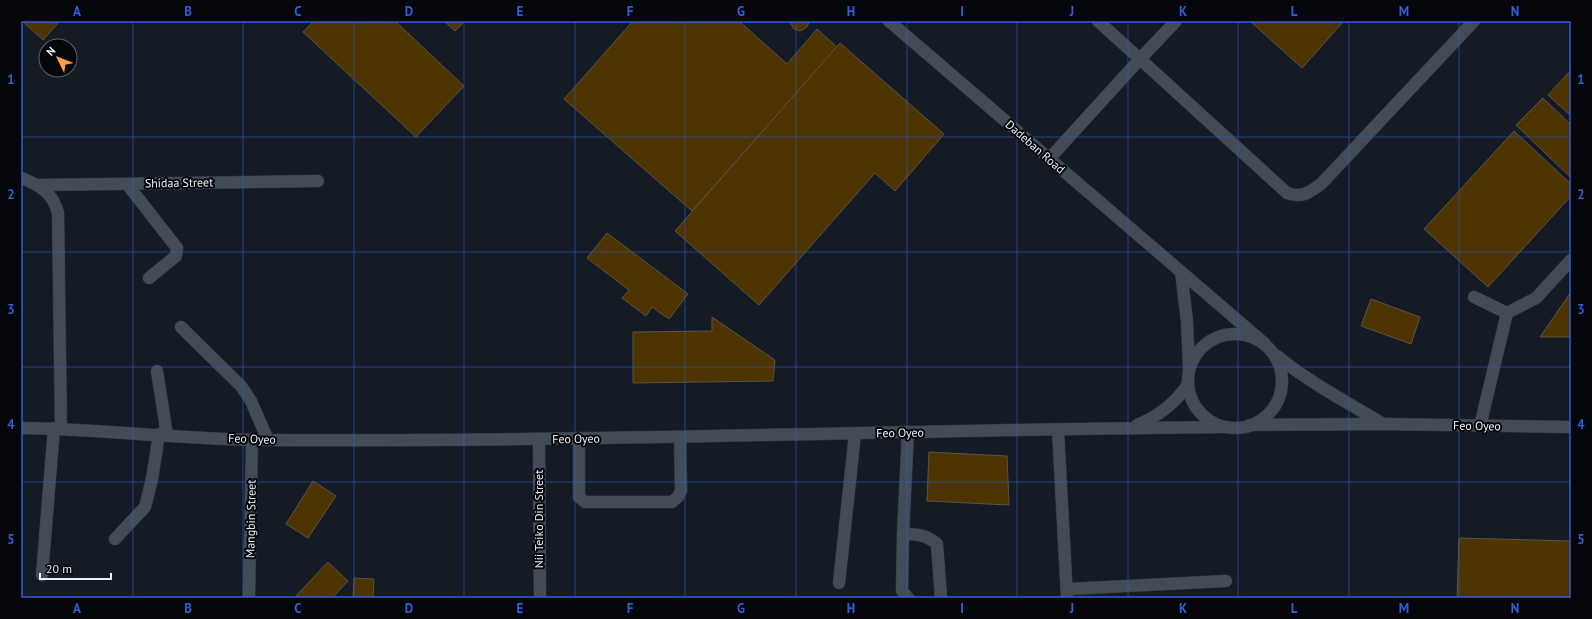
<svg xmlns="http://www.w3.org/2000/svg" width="1592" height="619" font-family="'PT Sans',sans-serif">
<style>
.building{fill:#4e3401;stroke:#5b5347}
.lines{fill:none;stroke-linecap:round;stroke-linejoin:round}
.minor-casing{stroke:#31353c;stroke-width:13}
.minor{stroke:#434b56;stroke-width:12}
.grid{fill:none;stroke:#325edb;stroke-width:1;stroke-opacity:0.55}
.labels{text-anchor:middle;stroke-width:4;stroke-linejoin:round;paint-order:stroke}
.street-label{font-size:12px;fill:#eaeff6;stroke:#04060a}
.neatline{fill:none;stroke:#325edb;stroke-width:1.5}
.grid-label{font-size:13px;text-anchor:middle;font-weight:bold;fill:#325edb}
</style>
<rect width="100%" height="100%" fill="#151b25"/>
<g class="building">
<polygon points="22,21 60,21 43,40"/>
<polygon points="314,21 395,21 464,86 416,137 303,32"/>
<polygon points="444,21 465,21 455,31"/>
<polygon points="633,21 739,21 787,64 817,29 837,47 692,211 564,99"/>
<polygon points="789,21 810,21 806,28 800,31 794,29"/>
<polygon points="1250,21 1344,21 1302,68"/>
<polygon points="840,43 944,134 895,191 875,173 759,305 675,231"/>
<polygon points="1571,70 1571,116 1548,95"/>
<polygon points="1543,98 1571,125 1571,178 1516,125"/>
<polygon points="1514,131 1571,184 1571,196 1488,287 1424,229"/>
<polygon points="607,233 688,294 669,319 652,307 646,316 622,298 629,290 587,258"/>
<polygon points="1571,292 1571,337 1540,337"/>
<polygon points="1371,299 1420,317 1411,344 1361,326"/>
<polygon points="712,317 775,360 773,381 633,383 633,332 712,331"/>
<polygon points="929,452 1007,456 1009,505 927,501"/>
<polygon points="313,481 336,496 308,538 286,524"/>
<polygon points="1459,538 1571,541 1571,598 1457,598"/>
<polygon points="328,562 348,581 332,598 294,598"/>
<polygon points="354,578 374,579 373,598 353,598"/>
</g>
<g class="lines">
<defs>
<g id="minor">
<polyline points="889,21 1264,343"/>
<path d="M1176,21l-36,38 147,134c16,5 22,0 35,-10l152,-162"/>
<polyline points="1049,159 1140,59 1098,21"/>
<path d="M21,178c19,7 32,15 37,35l3,215"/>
<polyline points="127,184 177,248 176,256 149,278"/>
<polyline points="39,185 318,181"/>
<polyline points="1181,272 1187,321 1189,368"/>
<polyline points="1474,297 1507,313 1480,426"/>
<polyline points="1507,313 1536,298 1571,260"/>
<polyline points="181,327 241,386 251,401 268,440"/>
<circle cx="1235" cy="381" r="47"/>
<path d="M1277,356c33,27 70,46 106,68"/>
<polyline points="157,371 167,435"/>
<path d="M1137,425c22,-9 38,-21 51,-41"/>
<polyline points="1250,425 1383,424 1571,427"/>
<path d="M21,428c83,1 165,12 248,12 319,2 638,-10 957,-13"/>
<polyline points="1058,430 1067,598"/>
<polyline points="908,432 903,534 902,591 908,598"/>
<polyline points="579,439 579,497 585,502 672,502 678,497 681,490 680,437"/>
<polyline points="539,440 540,598"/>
<path d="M903,534c14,0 24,1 34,10l4,54"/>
<polyline points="115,539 145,507 152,479 159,434"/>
<polyline points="42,575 54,428"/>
<polyline points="839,583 855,434"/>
<polyline points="1067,589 1226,581"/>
<polyline points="249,598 252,440"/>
</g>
</defs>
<use href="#minor" class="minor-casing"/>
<use href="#minor" class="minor"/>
</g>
<path class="grid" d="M133,21v577M243,21v577M354,21v577M464,21v577M575,21v577M685,21v577M796,21v577M907,21v577M1017,21v577M1128,21v577M1238,21v577M1349,21v577M1459,21v577M21,137h1550M21,252h1550M21,367h1550M21,482h1550"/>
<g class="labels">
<g class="street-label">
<text transform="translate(1035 147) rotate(41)" y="4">Dadeban Road</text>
<text transform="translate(179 183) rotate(-1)" y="4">Shidaa Street</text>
<text transform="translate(1477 426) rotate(1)" y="4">Feo Oyeo</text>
<text transform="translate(900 433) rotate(-1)" y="4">Feo Oyeo</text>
<text transform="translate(252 439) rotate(2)" y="4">Feo Oyeo</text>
<text transform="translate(576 439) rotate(-1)" y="4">Feo Oyeo</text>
<text transform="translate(251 519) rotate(-89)" y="4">Mangbin Street</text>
<text transform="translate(539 519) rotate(-90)" y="4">Nii Teiko Din Street</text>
</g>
</g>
<rect width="1592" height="619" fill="none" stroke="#04060a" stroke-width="44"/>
<g transform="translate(58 58) rotate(313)"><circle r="19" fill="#04060a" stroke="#606368"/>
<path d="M0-3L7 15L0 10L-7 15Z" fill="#f8a04b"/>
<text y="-6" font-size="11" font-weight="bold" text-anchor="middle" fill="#eaeff6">N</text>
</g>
<path d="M40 573v6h71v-6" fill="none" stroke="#eaeff6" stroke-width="2"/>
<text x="46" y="573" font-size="12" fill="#eaeff6" stroke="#04060a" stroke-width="3" paint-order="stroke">20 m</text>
<rect x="22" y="22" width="1548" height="575" class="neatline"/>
<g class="grid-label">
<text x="77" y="16">A</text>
<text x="188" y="16">B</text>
<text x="298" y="16">C</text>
<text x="409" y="16">D</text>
<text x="520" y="16">E</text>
<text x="630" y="16">F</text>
<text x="741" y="16">G</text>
<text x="851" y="16">H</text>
<text x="962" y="16">I</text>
<text x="1072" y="16">J</text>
<text x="1183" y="16">K</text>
<text x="1294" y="16">L</text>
<text x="1404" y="16">M</text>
<text x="1515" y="16">N</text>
<text x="11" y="84">1</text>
<text x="1581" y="84">1</text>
<text x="11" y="199">2</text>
<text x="1581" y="199">2</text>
<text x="11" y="314">3</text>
<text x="1581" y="314">3</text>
<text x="11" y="429">4</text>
<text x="1581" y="429">4</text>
<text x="11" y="544">5</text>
<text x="1581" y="544">5</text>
<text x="77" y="613">A</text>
<text x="188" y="613">B</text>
<text x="298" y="613">C</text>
<text x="409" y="613">D</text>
<text x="520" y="613">E</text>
<text x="630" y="613">F</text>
<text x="741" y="613">G</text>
<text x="851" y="613">H</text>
<text x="962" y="613">I</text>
<text x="1072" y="613">J</text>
<text x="1183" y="613">K</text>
<text x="1294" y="613">L</text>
<text x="1404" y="613">M</text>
<text x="1515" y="613">N</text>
</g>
</svg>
